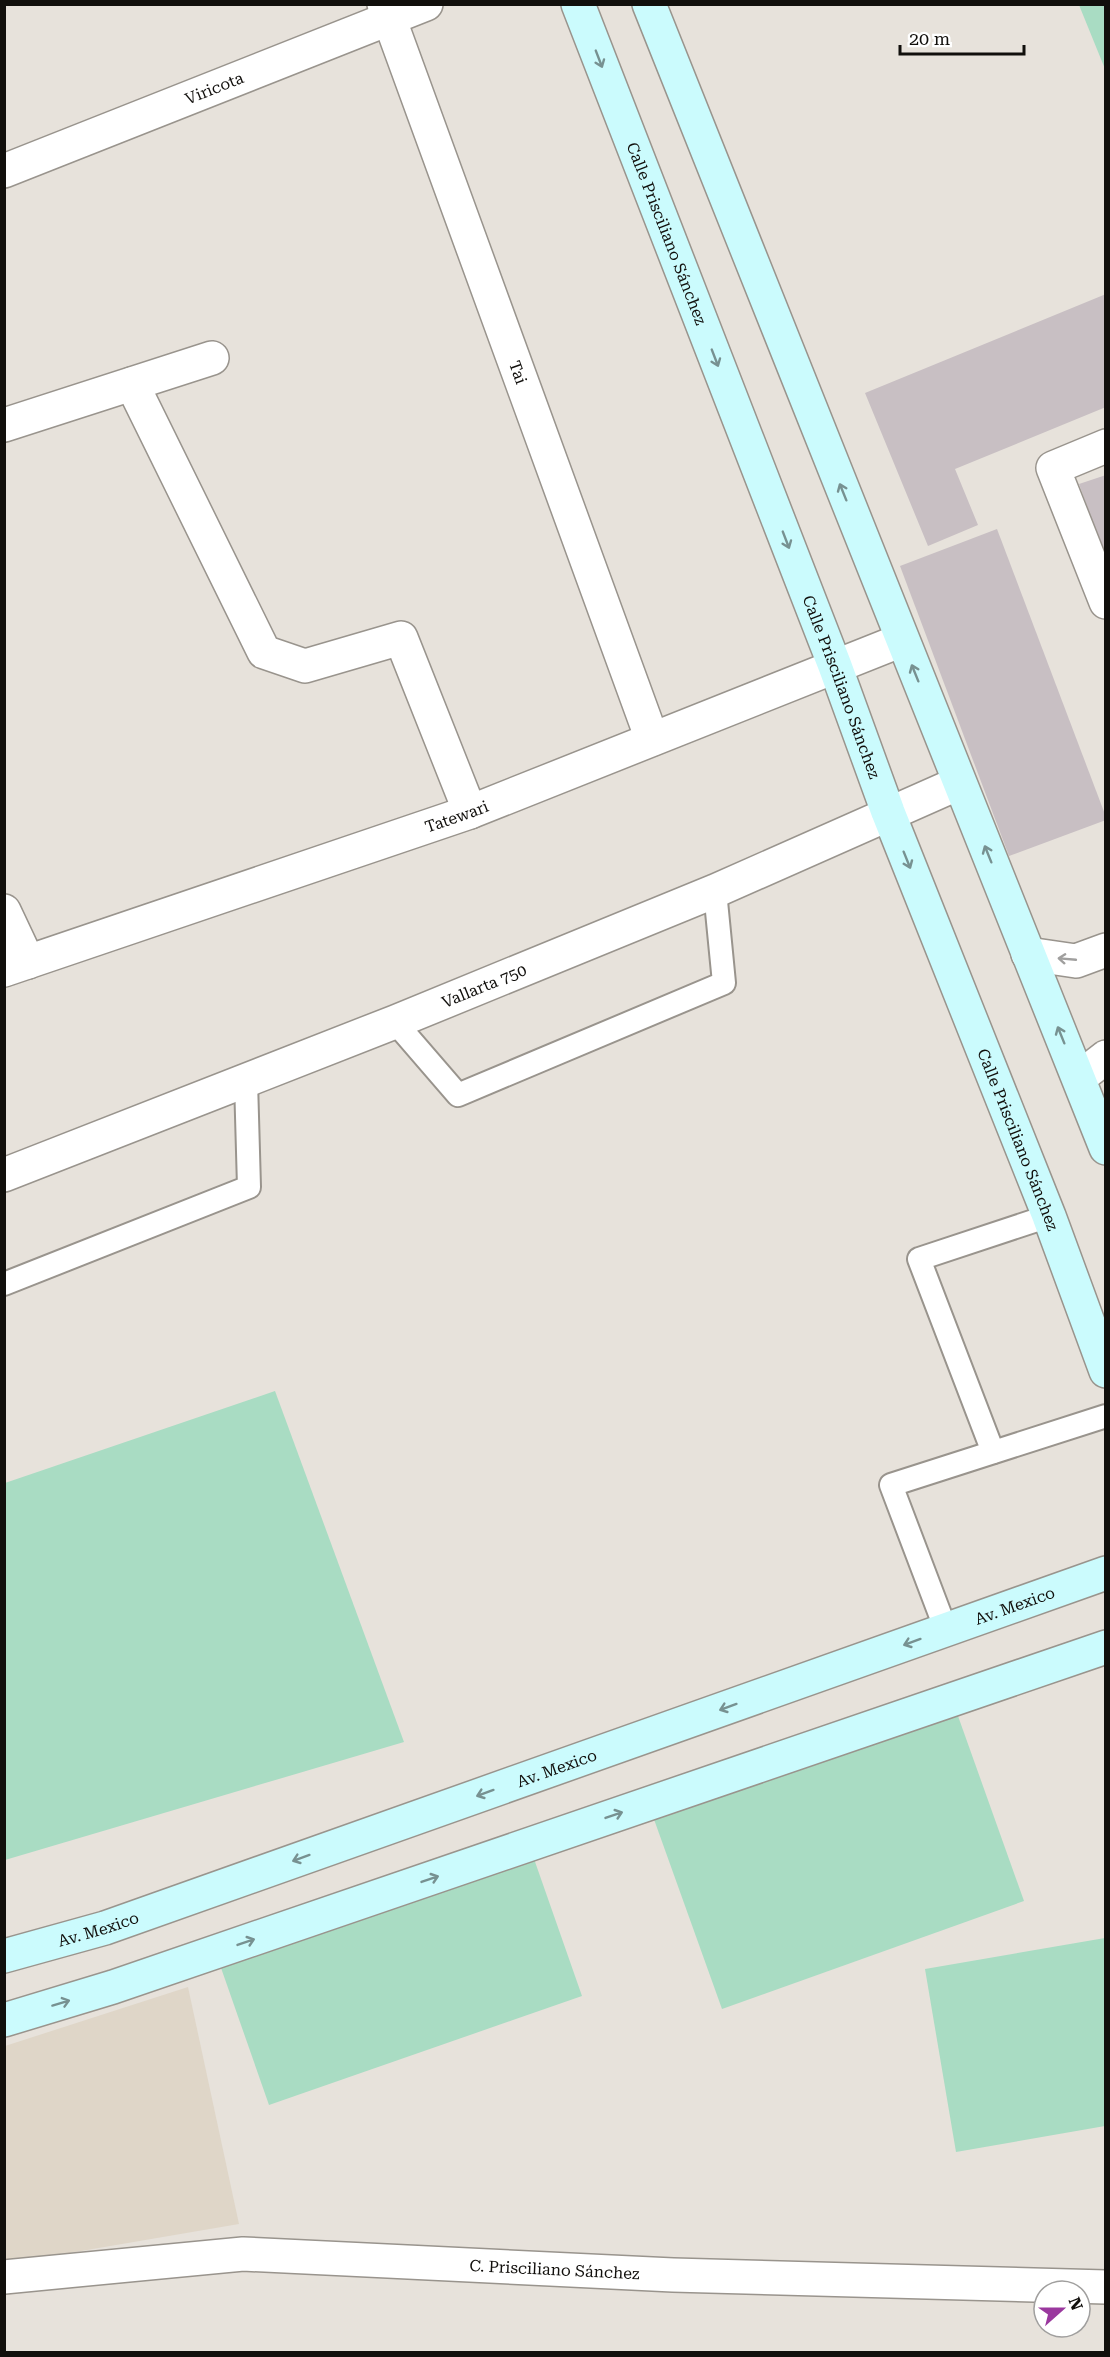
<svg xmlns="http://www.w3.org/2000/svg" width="1110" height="2357" font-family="'Roboto Serif',serif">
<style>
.built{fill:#dfd6c8}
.green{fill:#a9dcc3}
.building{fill:#c8bfc3}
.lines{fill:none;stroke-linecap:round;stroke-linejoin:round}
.service-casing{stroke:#99948d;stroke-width:26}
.minor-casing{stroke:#99948d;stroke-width:36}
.secondary-casing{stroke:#99948d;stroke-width:36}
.service{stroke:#fff;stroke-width:22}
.minor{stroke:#fff;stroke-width:33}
.secondary{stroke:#cbfbfd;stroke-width:33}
.oneway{stroke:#779191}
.oneway2{stroke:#a09f9e}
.labels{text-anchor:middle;stroke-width:4.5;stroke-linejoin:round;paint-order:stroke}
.street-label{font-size:16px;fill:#110f0c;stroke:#fff}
</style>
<rect width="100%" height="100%" fill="#e7e2db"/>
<polygon class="built" points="188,1987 239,2224 5,2264 5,2046"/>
<g class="green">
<polygon points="1079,5 1105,5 1105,69"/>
<polygon points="275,1391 404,1742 5,1860 5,1483"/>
<polygon points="953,1702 1024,1901 722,2009 651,1811"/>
<polygon points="533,1856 582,1996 269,2105 220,1965"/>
<polygon points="1105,1938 1105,2126 956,2152 925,1969"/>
</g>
<g class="building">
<polygon points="1106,294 1106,407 955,469 978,525 928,546 865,393"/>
<polygon points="1106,475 1106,555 1105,556 1079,484"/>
<polygon points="997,529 1106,817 1106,820 1009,856 900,566"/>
</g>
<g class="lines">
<defs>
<g id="service">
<polyline points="395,1022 458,1095 724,983 715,891"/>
<polyline points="4,1284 249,1187 246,1081"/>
<polyline points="993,1452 919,1259 1049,1216"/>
<polyline points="946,1630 891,1485 1106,1416"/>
</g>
<g id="minor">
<path id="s1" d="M384,4l268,735"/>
<path id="s2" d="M4,171l422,-167"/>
<polyline points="132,384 264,652 305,666 401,638 470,812"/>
<polyline points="4,425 212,358"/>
<polyline points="1106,446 1053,468 1106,602"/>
<polyline points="4,911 28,962"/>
<polyline points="1028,954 1076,961 1106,950"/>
<path id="s3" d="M4,970l466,-158 432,-172"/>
<polyline points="1079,1078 1106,1057"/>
<path id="s4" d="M4,1175l391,-153 320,-131 244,-108"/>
<path id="s5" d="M4,2277l239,-23 430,21 433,12"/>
</g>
<g id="secondary">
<path id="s6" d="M578,4l257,662 53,146 161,404 57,155"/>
<polyline points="649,4 1106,1148"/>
<path id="s7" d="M4,1956l101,-28 1001,-355"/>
<polyline points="4,2020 113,1987 1106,1647"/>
</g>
</defs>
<use href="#service" class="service-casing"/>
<use href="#minor" class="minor-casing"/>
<use href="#secondary" class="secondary-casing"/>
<use href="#service" class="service"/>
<use href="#minor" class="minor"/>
<use href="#secondary" class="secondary"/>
</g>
<defs><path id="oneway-shaft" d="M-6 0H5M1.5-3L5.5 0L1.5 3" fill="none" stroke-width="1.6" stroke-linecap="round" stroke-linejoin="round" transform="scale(1.5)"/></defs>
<g class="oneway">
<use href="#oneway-shaft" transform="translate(599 59) rotate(69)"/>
<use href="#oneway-shaft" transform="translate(715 358) rotate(69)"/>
<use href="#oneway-shaft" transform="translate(843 492) rotate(-112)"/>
<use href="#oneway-shaft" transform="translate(786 540) rotate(69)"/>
<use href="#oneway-shaft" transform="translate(915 673) rotate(-112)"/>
<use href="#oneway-shaft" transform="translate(988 854) rotate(-112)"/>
<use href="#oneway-shaft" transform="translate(907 860) rotate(68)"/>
<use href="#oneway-shaft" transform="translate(1061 1035) rotate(-112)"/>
<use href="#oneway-shaft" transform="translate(912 1642) rotate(160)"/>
<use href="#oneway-shaft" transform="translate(728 1707) rotate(160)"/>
<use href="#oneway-shaft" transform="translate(485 1793) rotate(160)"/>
<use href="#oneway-shaft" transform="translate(614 1815) rotate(-19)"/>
<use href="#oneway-shaft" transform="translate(301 1858) rotate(160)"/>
<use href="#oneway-shaft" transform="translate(430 1879) rotate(-19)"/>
<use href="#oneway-shaft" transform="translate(246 1942) rotate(-19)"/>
<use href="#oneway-shaft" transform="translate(61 2003) rotate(-17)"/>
</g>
<use class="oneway2" href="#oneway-shaft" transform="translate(1067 959) rotate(-175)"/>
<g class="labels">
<g class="street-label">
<text dy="6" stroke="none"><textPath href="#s2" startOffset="226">Viricota</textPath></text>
<text dy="6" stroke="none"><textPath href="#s6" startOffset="246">Calle Prisciliano Sánchez</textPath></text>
<text dy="6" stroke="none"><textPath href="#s1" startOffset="392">Tai</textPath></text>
<text dy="6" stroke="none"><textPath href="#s6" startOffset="732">Calle Prisciliano Sánchez</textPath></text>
<text dy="6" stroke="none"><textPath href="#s3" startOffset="478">Tatewari</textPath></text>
<text dy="6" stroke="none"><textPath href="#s4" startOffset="516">Vallarta 750</textPath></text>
<text dy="6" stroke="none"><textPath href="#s6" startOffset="1218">Calle Prisciliano Sánchez</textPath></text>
<text dy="6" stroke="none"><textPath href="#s7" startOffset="1070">Av. Mexico</textPath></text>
<text dy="6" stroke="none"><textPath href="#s7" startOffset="584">Av. Mexico</textPath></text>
<text dy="6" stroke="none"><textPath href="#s7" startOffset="98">Av. Mexico</textPath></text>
<text dy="6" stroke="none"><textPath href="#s5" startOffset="552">C. Prisciliano Sánchez</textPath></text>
</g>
</g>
<rect width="1110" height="2357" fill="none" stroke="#110f0c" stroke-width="12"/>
<g transform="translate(1062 2309) rotate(69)"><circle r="28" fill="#ffffff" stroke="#a09f9e" stroke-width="1.5"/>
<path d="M0-4.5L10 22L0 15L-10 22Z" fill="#9a389e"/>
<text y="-9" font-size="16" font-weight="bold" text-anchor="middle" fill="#110f0c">N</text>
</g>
<path d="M900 45v9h124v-9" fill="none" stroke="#110f0c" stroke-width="3"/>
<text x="909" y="45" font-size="18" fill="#110f0c" stroke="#ffffff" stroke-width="4.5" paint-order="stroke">20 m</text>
</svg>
